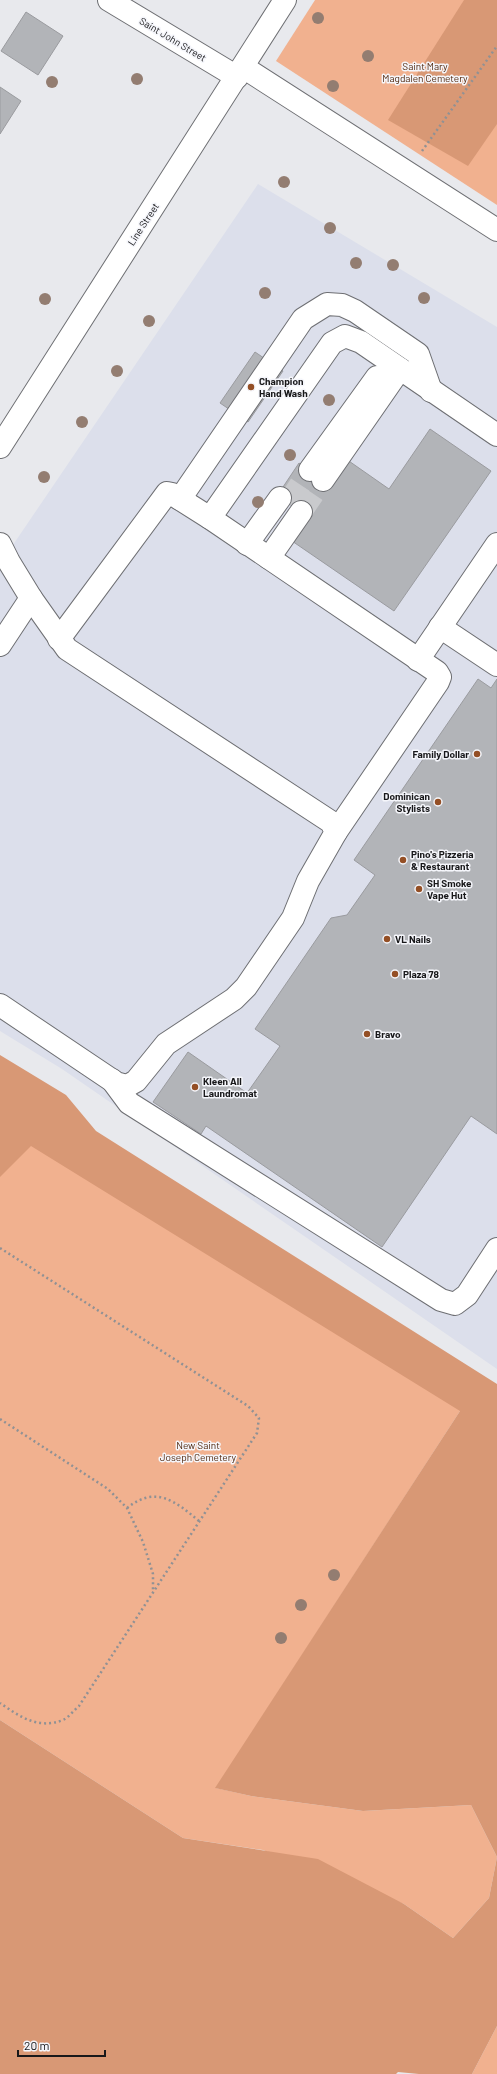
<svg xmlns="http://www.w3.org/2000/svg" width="497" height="2074" font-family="Barlow,sans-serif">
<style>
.built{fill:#dcdfeb}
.green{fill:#f1b18f}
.forest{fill:#d89875}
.building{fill:#b2b4b8;stroke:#9a9b9f}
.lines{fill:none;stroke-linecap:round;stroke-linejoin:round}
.minor-tunnel{stroke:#c9cacd;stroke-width:22;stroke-dasharray:22 11;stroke-linecap:butt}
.minor-casing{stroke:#6e6f73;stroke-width:24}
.path{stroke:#909194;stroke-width:2.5;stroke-dasharray:2 3;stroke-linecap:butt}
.minor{stroke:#fff;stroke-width:22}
.tree{fill:#937d71}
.poi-dot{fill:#944f25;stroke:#f5f6fb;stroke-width:1.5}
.labels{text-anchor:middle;stroke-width:3;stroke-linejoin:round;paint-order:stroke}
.street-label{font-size:10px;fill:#18181a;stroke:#f5f6fb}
.park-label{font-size:10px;fill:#4e250b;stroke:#f5f6fb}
.poi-label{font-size:10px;font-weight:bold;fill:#18181a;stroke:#f5f6fb;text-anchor:start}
</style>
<rect width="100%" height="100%" fill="#e8e9ed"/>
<polygon class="built" points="258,184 497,327 497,1369 62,1069 0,1031 0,564"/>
<g class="green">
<polygon points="315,0 497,0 497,205 276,61"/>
<polygon points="0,1088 473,1391 216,1788 251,1796 363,1811 471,1805 497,1857 489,1898 453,1938 404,1904 263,1850 183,1838 0,1720"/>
<polygon points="497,2026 497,2074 472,2074"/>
</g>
<g class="forest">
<polygon points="464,0 497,0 497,124 468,166 388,120"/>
<polygon points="0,1055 66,1095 96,1131 497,1384 497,2026 472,2074 419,2074 398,2072 396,2074 0,2074 0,1720 183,1838 318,1859 404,1904 453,1938 489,1898 497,1857 471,1805 363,1811 251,1796 215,1788 460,1411 31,1146 0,1177"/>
</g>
<g class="building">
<polygon points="26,12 63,36 38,75 1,51"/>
<polygon points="0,87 21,101 0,134"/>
<polygon points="255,352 283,371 248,422 220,403"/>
<polygon points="430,429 491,471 394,611 292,541 309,517 277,496 299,463 328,484 346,459 389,489"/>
<polygon points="478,679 491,688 497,679 497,1134 471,1116 382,1247 206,1126 201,1134 153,1102 188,1052 247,1093 280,1046 255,1029 331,918 347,915 375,875 354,860"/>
</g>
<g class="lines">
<g class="minor-tunnel">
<polyline points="288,503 310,470"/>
<polyline points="301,512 323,480"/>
</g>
<defs>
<g id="minor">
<polyline points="109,0 237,77"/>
<polyline points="243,67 497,230"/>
<polyline points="0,447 285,0"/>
<polyline points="310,470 377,377"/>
<polyline points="323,480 400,369"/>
<polyline points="180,499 303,319 327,304 342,305 355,311 418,354 431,391"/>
<polyline points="210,518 332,343 345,336 361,342 497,435"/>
<polyline points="0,544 9,562 31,598 67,649 331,822 336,832 308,881 293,918 246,987 234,999 166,1044 136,1081 127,1086 116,1083 0,1005"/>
<polyline points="247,544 280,498"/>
<polyline points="269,558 301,512"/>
<polyline points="440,627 497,665"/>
<polyline points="59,639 167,493 172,494 210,518 437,672 440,677 438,682 336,832"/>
<polyline points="0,645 31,598"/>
<polyline points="418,660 497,544"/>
<polyline points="112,1080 129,1103 441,1300 455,1304 467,1295 497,1249"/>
</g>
</defs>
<use href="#minor" class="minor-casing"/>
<g class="path">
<polyline points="422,151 497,46"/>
<path d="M0,1248l248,158 11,12 -2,15 -178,273c-5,4 -11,12 -16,14 -25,10 -44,-4 -63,-17"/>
<polyline points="0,1419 108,1489 127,1508 143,1542 153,1574 153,1591"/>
<path d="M127,1508c29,-23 48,-7 72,13"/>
</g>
<use href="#minor" class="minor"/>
</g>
<g class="tree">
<circle cx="318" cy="18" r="6"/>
<circle cx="368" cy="56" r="6"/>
<circle cx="137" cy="79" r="6"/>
<circle cx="52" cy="82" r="6"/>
<circle cx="333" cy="86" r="6"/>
<circle cx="284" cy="182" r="6"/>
<circle cx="330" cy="228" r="6"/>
<circle cx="356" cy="263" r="6"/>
<circle cx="393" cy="265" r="6"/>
<circle cx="265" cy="293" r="6"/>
<circle cx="424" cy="298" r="6"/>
<circle cx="45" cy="299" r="6"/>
<circle cx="149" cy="321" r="6"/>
<circle cx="117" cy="371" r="6"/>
<circle cx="329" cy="400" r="6"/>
<circle cx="82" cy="422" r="6"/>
<circle cx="290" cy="455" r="6"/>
<circle cx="44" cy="477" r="6"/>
<circle cx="258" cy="502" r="6"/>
<circle cx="334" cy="1575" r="6"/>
<circle cx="301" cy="1605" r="6"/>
<circle cx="281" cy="1638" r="6"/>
</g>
<g class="poi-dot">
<circle cx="251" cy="387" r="4"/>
<circle cx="477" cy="754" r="4"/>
<circle cx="438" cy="802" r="4"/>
<circle cx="403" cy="860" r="4"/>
<circle cx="419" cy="889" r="4"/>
<circle cx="387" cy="939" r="4"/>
<circle cx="395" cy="974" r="4"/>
<circle cx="367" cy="1034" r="4"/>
<circle cx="195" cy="1087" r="4"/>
</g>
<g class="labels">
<g class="street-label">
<text transform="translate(173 39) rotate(31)" y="4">Saint John Street</text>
<text transform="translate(143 224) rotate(-57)" y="4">Line Street</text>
</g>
<g class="park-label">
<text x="425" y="70">Saint Mary<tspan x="425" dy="12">Magdalen Cemetery</tspan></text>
<text x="198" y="1449">New Saint<tspan x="198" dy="12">Joseph Cemetery</tspan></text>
</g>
<g class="poi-label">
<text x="259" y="385">Champion<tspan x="259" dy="12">Hand Wash</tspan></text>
<text x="469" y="758" text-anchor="end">Family Dollar</text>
<text x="430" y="800" text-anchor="end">Dominican<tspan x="430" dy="12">Stylists</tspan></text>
<text x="411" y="858">Pino's Pizzeria<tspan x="411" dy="12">&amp; Restaurant</tspan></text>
<text x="427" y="887">SH Smoke<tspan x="427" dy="12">Vape Hut</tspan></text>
<text x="395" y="943">VL Nails</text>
<text x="403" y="978">Plaza 78</text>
<text x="375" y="1038">Bravo</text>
<text x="203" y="1085">Kleen All<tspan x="203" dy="12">Laundromat</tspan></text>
</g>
</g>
<path d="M18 2050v6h87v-6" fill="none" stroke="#18181a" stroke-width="2"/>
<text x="24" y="2050" font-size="12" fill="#18181a" stroke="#f5f6fb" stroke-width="3" paint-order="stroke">20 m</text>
</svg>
